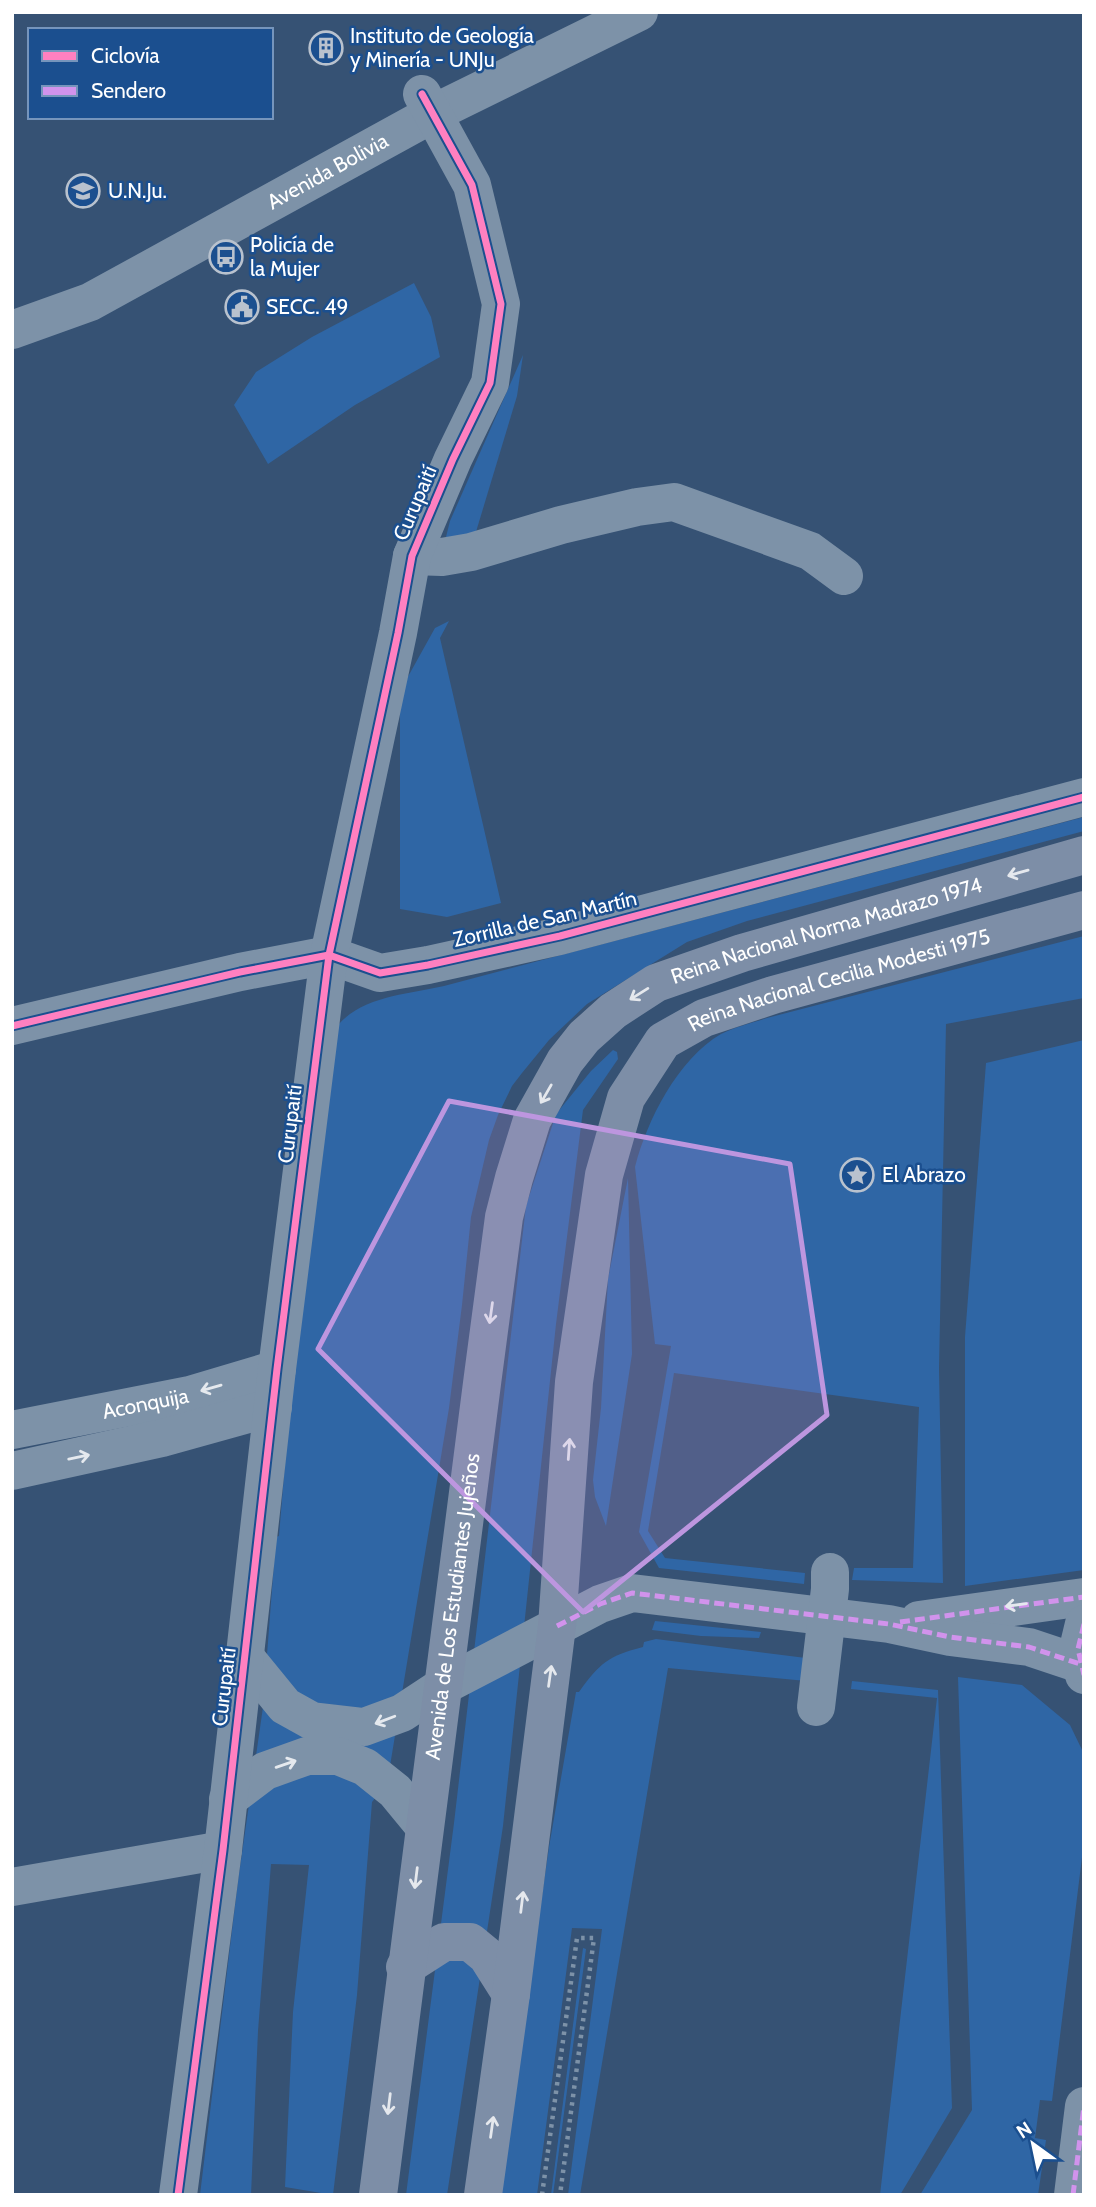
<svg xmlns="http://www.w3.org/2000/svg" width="1096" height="2207" font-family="Cabin,sans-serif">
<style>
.green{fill:#2f66a5}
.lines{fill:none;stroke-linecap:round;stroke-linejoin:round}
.path{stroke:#7d92a8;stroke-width:4.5;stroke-dasharray:3.5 5;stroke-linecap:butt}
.minor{stroke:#7d92a8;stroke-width:38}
.major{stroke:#7d8ea7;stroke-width:38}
.quiet{stroke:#d193ec;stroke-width:5;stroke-dasharray:10 5;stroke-linecap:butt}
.cycleway-casing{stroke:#1b4f8f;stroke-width:11}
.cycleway{stroke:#ff80c0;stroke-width:7}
.oneway{stroke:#e5e8ed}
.oneway2{stroke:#e5e9ee}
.marked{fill:#bd96df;fill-opacity:0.2;stroke:#bd96df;stroke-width:5;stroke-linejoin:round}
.labels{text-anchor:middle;stroke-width:5;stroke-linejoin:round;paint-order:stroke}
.poi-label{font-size:21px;fill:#fff;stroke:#1b4f8f;text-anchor:start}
.street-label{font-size:21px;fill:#fff;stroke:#1b4f8f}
</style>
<rect width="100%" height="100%" fill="#365274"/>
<g class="green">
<polygon points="414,283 431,317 440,357 355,405 268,464 234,405 256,372 312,337"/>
<polygon points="523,355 517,396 469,555 446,537 450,521"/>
<polygon points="449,621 440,638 501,903 447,917 400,909 400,691 435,628"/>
<path d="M1084,817v14l-337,90 -60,21 -100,62 -38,36 -27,33 -10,13 -14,29 -9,25 -18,77 -9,88 -13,103 -59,358 -9,25 -9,11 -15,193 -24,200 -48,-8 8,-175 16,-147 -38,-1 -13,167 -7,164h-51l38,-314 25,-174 13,-170 3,-1 13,-158 46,-353c25,-29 71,-31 106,-39z"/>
<path d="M1084,936v62l-138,26 -7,345 4,214 -91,-3 2,-12h59l6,-161 -245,-34 -26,158 17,27 140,15 -1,11 -145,-16 -20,-36 32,-186 -16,-2 -20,-177c12,-47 43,-108 86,-133 14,-7 31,-11 46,-16z"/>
<polygon points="1084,1040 1084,1570 965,1586 965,1337 986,1063"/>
<polygon points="613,1050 617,1052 618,1059 583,1110 556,1324 503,1826 447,2195 406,2195 454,1823 526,1206 556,1114 591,1071"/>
<polygon points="628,1178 632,1354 606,1526 595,1497 593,1480 601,1408 608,1279"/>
<polygon points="655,1621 761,1632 759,1638 701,1636 652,1630"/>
<path d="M656,1639l174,22 -3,22 -159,-15 -88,527h-12l34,-266 -30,-1 -35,267h-38l50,-348 27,-155h3c21,-29 29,-36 64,-45l1,-5z"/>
<polygon points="958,1677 1022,1685 1070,1725 1084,1754 1084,1841 1052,2101 1040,2100 1035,2138 1046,2140 1038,2195 920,2195 972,2110"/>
<polygon points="852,1681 938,1690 952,2108 900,2195 880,2195 937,1698 851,1689"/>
<polygon points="583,1948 586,1949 553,2195 551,2195"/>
</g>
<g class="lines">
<polyline class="path" points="542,2195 577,1938 594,1938 560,2195"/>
<g class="minor">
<path id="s1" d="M12,330l78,-28 344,-189 205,-101"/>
<polyline points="412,556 442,557 471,552 561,525 637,507 674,502 810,551 844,576"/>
<polyline points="12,1026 240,972 329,955 380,973 428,965 560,936 1084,797"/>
<path id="s2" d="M12,1430l178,-35 87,-26"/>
<polyline points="12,1471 162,1438 273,1407"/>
<polyline points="919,1620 1084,1597"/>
<polyline points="1084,1624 1078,1649 1084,1675"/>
<polyline points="245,1657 285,1706 312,1721 364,1727 402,1713 443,1686 600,1604 632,1593 889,1624 950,1637 1029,1647 1080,1664"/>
<polyline points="816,1707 830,1589 830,1572"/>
<polyline points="228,1799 265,1771 307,1756 338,1756 365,1767 395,1791 423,1825"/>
<polyline points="12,1887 223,1850"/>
<polyline points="178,2195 223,1850 277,1369 329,955 398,633 412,556 453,459 490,383 501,304 472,185 422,94"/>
<polyline points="1073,2195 1084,2106"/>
</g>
<g class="major">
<polyline points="405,1967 444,1942 470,1942 487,1956 511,1994"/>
<path id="s3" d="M378,2195c39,-326 83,-652 126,-978l10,-39 18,-58 33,-59 19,-24 29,-26 43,-28 86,-30 342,-98"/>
<path id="s4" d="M483,2195l28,-201 46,-368 17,-244 30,-207 22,-77 37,-57 41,-23 69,-23 311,-85"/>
</g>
<g class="quiet">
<polyline points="900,1622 1084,1597"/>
<polyline points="1084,1624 1078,1649 1084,1675"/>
<polyline points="557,1626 600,1604 632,1593 889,1624 950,1637 1029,1647 1080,1664"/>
<polyline points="1073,2195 1084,2106"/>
</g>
<defs>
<g id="cycleway">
<polyline points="12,1026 240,972 329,955 380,973 428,965 560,936 1084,797"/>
<polyline points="178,2195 223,1850 277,1369 329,955 398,633 412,556 453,459 490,383 501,304 472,185 422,94"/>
</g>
</defs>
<use href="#cycleway" class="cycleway-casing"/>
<use href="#cycleway" class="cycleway"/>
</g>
<defs><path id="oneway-shaft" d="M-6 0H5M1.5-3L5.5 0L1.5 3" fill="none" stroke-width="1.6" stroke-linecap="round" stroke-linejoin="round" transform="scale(1.75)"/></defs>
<g class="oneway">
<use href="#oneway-shaft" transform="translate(1018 873) rotate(164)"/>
<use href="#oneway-shaft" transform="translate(639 994) rotate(148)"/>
<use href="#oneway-shaft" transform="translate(546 1094) rotate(120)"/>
<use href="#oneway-shaft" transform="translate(491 1313) rotate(98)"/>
<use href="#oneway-shaft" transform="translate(569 1449) rotate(-86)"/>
<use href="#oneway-shaft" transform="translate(550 1676) rotate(-82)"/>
<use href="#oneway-shaft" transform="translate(416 1878) rotate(97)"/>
<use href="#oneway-shaft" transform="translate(522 1902) rotate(-83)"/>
<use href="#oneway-shaft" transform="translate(389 2104) rotate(97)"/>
<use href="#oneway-shaft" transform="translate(492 2127) rotate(-82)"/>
</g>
<g class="oneway2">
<use href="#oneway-shaft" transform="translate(211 1388) rotate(164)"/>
<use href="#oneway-shaft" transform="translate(79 1457) rotate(-12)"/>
<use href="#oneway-shaft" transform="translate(1016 1605) rotate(172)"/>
<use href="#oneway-shaft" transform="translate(385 1720) rotate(159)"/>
<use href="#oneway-shaft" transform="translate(286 1764) rotate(-19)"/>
</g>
<path class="marked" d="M449,1101l341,63 37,251 -244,197 -265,-263z"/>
<defs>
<symbol id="building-ring" viewBox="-11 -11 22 22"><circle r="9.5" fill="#1b4f8f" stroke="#b9c2ce" stroke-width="1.5"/><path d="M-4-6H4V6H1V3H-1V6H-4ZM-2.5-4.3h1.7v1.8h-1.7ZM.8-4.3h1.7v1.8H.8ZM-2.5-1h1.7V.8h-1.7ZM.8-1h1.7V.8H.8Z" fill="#b9c2ce"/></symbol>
<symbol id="university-ring" viewBox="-11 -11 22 22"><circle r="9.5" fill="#1b4f8f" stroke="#b9c2ce" stroke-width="1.5"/><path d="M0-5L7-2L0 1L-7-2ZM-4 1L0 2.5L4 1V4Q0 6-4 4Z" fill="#b9c2ce"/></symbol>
<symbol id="bus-ring" viewBox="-11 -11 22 22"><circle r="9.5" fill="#1b4f8f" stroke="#b9c2ce" stroke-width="1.5"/><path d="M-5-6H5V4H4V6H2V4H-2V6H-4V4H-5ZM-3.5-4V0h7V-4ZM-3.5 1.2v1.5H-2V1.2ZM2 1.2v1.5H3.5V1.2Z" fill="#b9c2ce"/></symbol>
<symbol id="civic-ring" viewBox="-11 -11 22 22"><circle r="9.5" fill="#1b4f8f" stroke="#b9c2ce" stroke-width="1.5"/><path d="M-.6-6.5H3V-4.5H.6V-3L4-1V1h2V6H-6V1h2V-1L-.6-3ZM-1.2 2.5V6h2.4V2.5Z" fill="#b9c2ce"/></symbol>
<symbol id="sight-ring" viewBox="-11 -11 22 22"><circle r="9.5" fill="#1b4f8f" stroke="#b9c2ce" stroke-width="1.5"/><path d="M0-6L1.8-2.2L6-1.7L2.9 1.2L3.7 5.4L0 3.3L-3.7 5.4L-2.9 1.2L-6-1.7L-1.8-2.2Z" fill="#b9c2ce"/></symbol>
</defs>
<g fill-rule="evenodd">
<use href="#building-ring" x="307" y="29" width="38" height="38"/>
<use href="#university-ring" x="64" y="172" width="38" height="38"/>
<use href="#bus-ring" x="207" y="238" width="38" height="38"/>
<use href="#civic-ring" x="223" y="288" width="38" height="38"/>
<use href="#sight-ring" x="838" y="1156" width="38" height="38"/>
</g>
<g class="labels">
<g class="poi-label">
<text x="350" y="43">Instituto de Geología<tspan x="350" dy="24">y Minería - UNJu</tspan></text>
<text x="108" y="198">U.N.Ju.</text>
<text x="250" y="252">Policía de<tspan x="250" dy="24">la Mujer</tspan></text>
<text x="266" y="314">SECC. 49</text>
<text x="882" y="1182">El Abrazo</text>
</g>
<g class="street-label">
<text dy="7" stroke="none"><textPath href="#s1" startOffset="354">Avenida Bolivia</textPath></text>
<text transform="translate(415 503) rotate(-67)" y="7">Curupaití</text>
<text transform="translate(545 919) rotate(-13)" y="7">Zorrilla de San Martín</text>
<text dy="7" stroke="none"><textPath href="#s3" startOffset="1454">Reina Nacional Norma Madrazo 1974</textPath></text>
<text dy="7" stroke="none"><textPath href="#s4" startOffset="1363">Reina Nacional Cecilia Modesti 1975</textPath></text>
<text transform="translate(290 1124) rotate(-83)" y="7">Curupaití</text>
<text dy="7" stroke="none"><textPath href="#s2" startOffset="136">Aconquija</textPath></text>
<text dy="7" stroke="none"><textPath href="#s3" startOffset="593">Avenida de Los Estudiantes Jujeños</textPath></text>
<text transform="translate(224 1687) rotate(-83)" y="7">Curupaití</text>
</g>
</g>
<rect width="1096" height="2207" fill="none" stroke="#ffffff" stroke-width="28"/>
<rect x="28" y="28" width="245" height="91" fill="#1b4f8f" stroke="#7695bc" stroke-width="2"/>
<rect x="42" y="51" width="35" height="10" fill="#ff80c0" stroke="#7695bc" stroke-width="2"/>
<text x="91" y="63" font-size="21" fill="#ffffff">Ciclovía</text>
<rect x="42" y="86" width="35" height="10" fill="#d193ec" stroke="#7695bc" stroke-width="2"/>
<text x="91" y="98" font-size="21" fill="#ffffff">Sendero</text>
<g transform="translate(1033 2144) rotate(327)" stroke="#1b4f8f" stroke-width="5" paint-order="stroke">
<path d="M0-5L12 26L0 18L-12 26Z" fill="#ffffff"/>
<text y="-10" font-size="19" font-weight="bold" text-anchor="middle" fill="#ffffff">N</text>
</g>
</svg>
